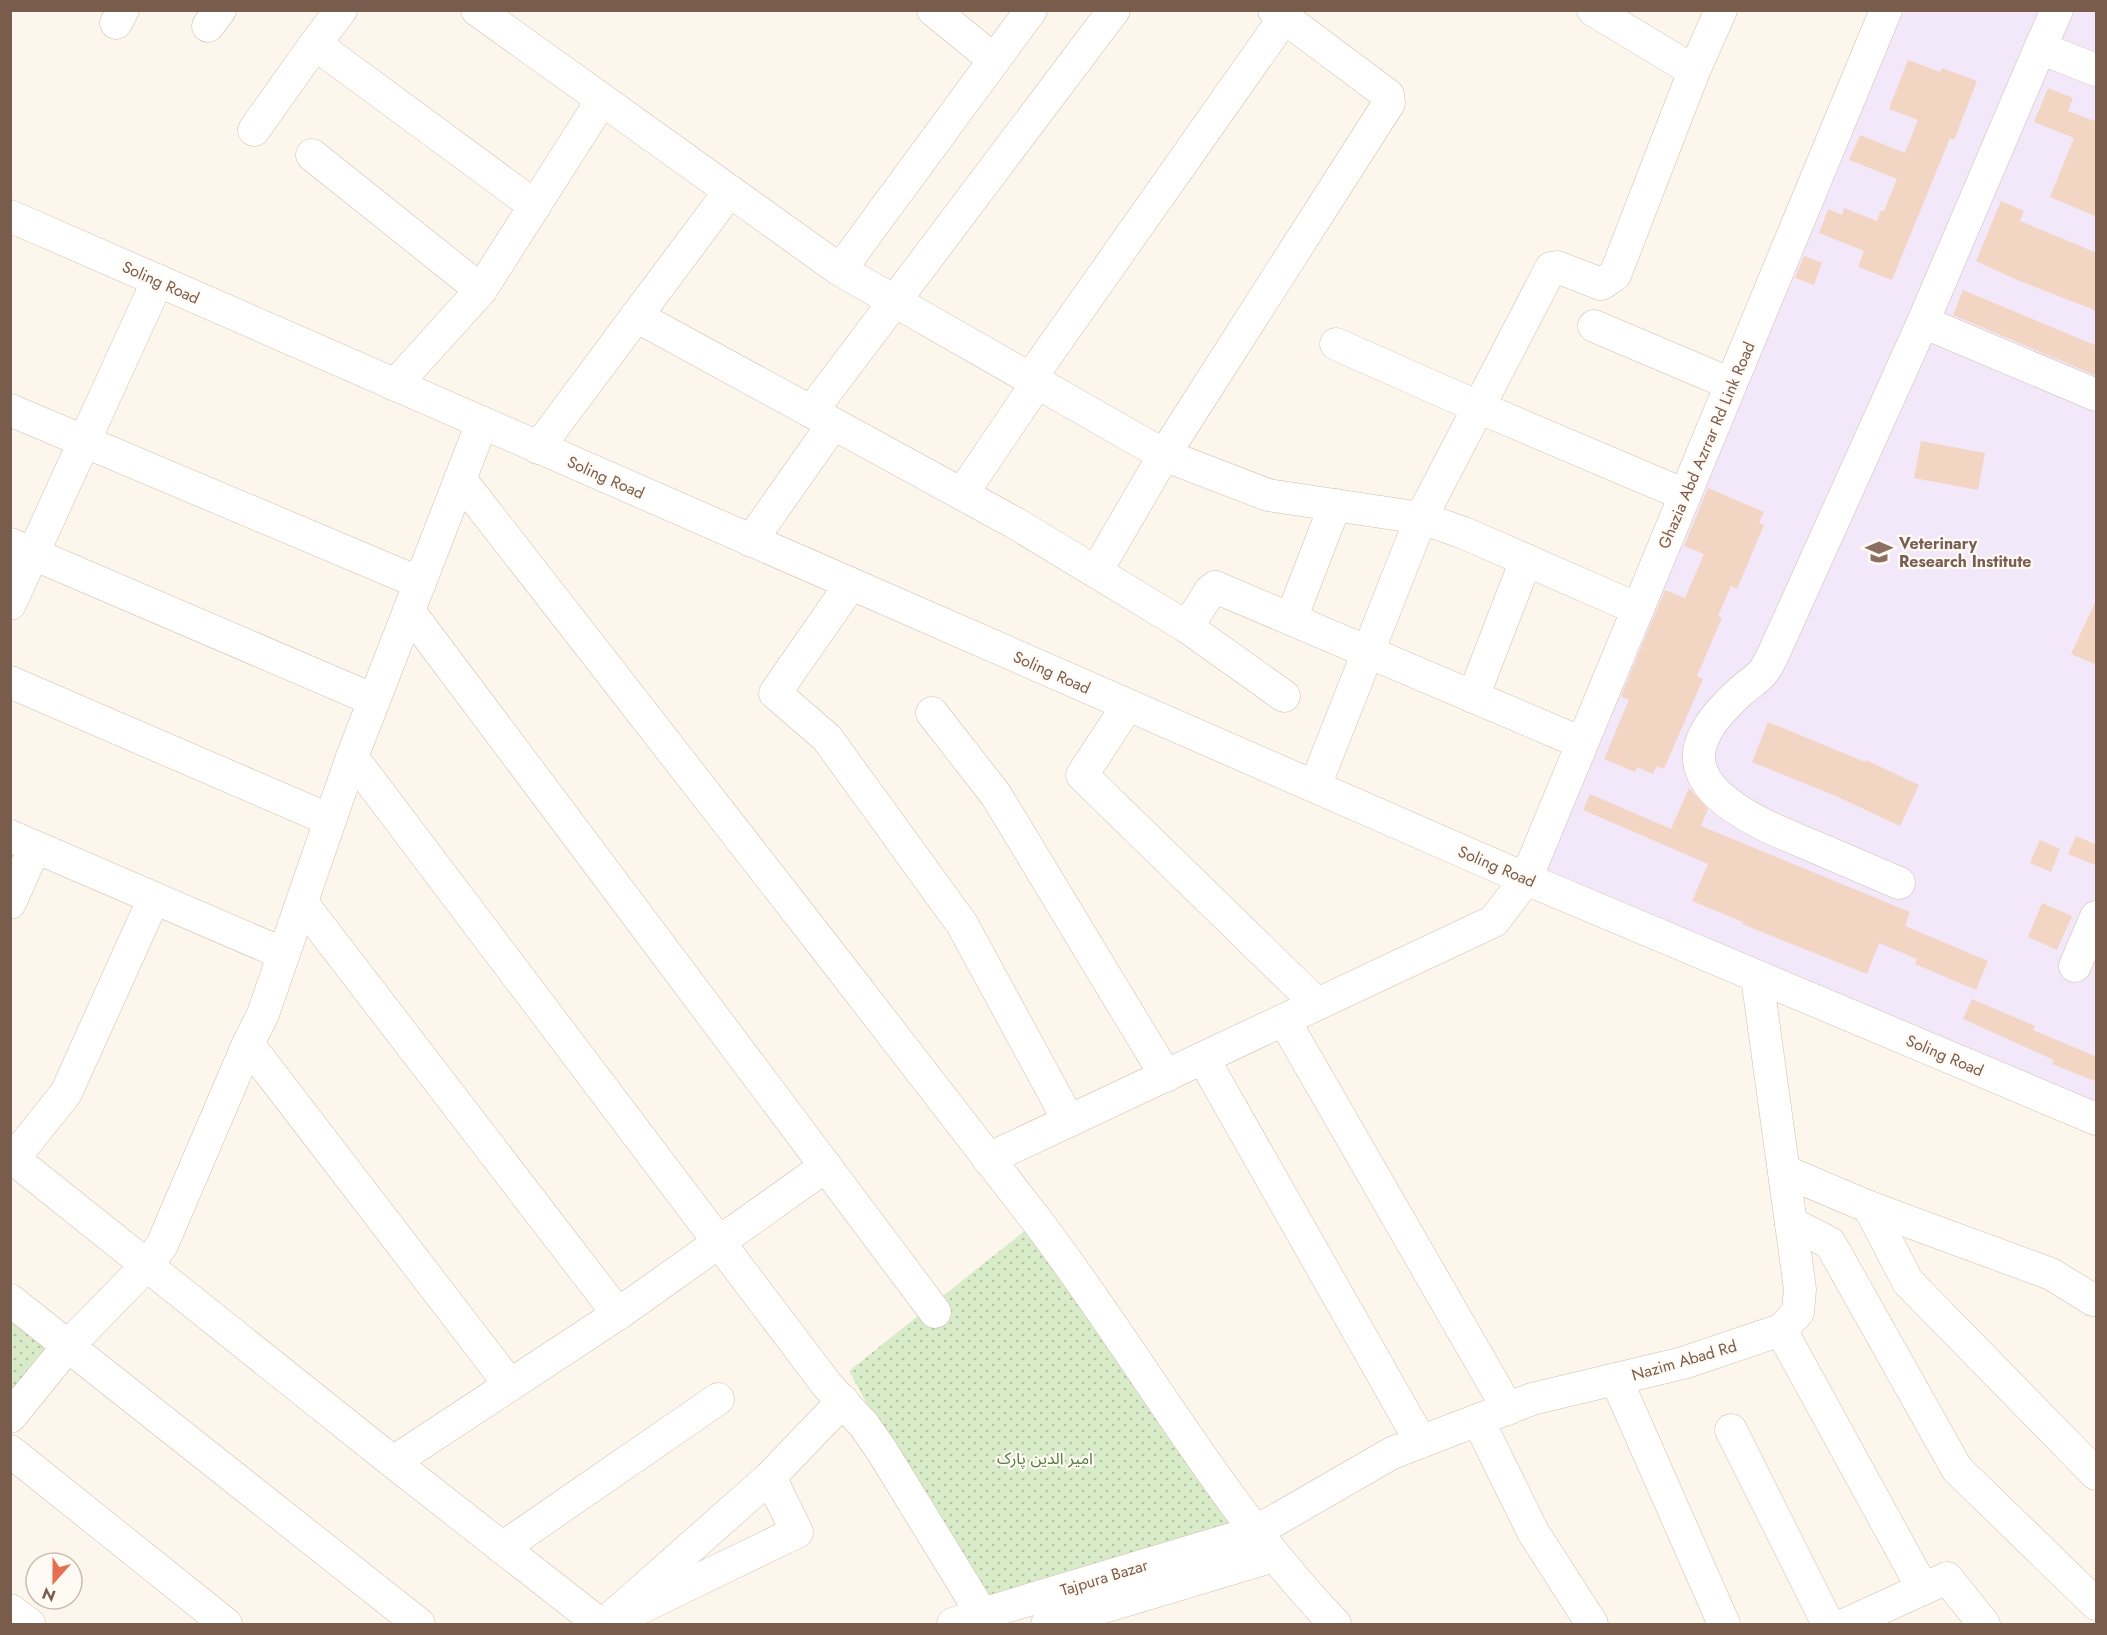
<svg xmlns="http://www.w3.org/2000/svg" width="2107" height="1635" font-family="Jost,'Noto Sans Arabic',sans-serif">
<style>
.education{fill:#f3e8fa}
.park{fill:url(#park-dots)}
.building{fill:#f3d5c3}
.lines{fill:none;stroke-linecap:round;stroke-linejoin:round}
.minor-casing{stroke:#d1beb0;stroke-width:33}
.minor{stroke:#fff;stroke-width:32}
.labels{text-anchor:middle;stroke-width:4.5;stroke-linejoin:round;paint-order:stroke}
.street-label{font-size:16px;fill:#7a5c4d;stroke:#fffaf3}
.education-label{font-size:16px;font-weight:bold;fill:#785e54;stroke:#fffaf3;text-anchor:start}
.park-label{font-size:16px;fill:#537a41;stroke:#fffaf3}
</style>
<defs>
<pattern id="park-dots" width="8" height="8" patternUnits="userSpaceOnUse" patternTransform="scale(1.5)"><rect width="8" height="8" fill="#d8ecc9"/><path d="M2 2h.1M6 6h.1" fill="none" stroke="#b4c2a5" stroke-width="1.8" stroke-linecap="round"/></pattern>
</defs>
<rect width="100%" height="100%" fill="#fdf6ec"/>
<polygon class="education" points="1886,11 2096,11 2096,1119 1526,879"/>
<g class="park">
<polygon points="1037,1221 1255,1532 982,1614 849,1371"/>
<polygon points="11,1300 68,1346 11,1417"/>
</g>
<g class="building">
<polygon points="1908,60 1940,72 1942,68 1977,81 1954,140 1950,138 1892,280 1858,267 1864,251 1819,233 1828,209 1842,215 1844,208 1877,221 1881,210 1884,211 1897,179 1849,160 1860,135 1905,153 1918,120 1889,109"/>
<polygon points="2048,88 2073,98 2068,111 2097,122 2097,217 2050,197 2074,138 2034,122"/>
<polygon points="2001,201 2024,211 2020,221 2097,253 2097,311 2015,279 1976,261"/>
<polygon points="1804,256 1822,263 1814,285 1795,278"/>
<polygon points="1963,290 2097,346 2097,376 1953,315"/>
<polygon points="1921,441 1985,453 1978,490 1914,478"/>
<polygon points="1708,488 1764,512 1759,523 1764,525 1737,589 1731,586 1718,616 1722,618 1697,676 1703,679 1664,769 1657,766 1653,774 1637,767 1635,772 1604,759 1629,700 1621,696 1665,590 1685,598 1704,554 1684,546"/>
<polygon points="2097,598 2097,665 2071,654"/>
<polygon points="1768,722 1865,762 1866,760 1919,785 1900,826 1838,797 1752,762"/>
<polygon points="1689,788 1708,809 1701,826 1910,912 1905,926 1988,961 1976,990 1915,964 1917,959 1879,943 1867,974 1742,924 1743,922 1692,901 1708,864 1583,810 1590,794 1671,829"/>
<polygon points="2076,836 2097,845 2097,866 2068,854"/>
<polygon points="2040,840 2060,849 2051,872 2030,863"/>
<polygon points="2042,903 2072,916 2057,950 2028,937"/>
<polygon points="1972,999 2035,1026 2033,1030 2097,1057 2097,1082 2052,1064 2054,1060 1963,1019"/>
</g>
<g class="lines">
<defs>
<g id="minor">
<polyline points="477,10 840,270 1164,455 1268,495 1421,518 1464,533 1638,609"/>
<polyline points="933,10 994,60"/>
<polyline points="1593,10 1694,71"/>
<polyline points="116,23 123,10"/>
<polyline points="208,26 220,10"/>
<polyline points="315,44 535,206"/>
<polyline points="2040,48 2057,10"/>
<polyline points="254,130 315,44 341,10"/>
<polyline points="312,155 481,290"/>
<polyline points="10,216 1526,879 2096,1119"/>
<polyline points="840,270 1031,10"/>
<polyline points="636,316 1015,523 1187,627 1284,696"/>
<polyline points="1923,322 2096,395"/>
<polyline points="1594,326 1731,384"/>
<polyline points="1336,344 1478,407 1685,495"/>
<polyline points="1030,379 1284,18"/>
<polyline points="395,385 481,290 602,100"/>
<polyline points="10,410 420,583"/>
<polyline points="811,412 1114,10"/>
<polyline points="538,448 729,192"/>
<path d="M460,479c191,246 384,491 574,738 103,134 184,285 301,407"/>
<polyline points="962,494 1037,383"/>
<polyline points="751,541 833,424"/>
<polyline points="10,544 374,700"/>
<polyline points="1096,572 1164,455 1389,103 1388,95 1274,10"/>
<polyline points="851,584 775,693 827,738 962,924 1069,1121"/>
<polyline points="10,604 158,280"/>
<polyline points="409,611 935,1312"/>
<polyline points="1291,619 1335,505"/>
<polyline points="1187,627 1211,590 1215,587 1582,743"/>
<polyline points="10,682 330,820"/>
<polyline points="1473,697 1526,560"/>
<polyline points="1128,705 1082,775 1317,1004"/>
<polyline points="932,713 996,795 1166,1076"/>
<polyline points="352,757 827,1385 864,1425 882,1451 982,1614 985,1624"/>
<polyline points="1315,786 1421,518 1551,268 1557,267 1601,284 1615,275 1694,71 1721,10"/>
<polyline points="10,836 284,954"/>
<path d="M1899,883c-28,-12 -56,-24 -84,-36 -40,-17 -142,-53 -110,-113 7,-15 23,-31 35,-42 7,-7 18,-13 24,-21 9,-13 15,-31 22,-45l137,-304 117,-274 56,22"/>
<polyline points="10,903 35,847"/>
<polyline points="302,903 618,1314"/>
<polyline points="2075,966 2096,917"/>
<polyline points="1284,1020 1508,1409"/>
<polyline points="248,1044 510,1385"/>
<polyline points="1203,1058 1421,1442"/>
<polyline points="10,1156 393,1462 600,1624"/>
<polyline points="14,1158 66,1093 154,898"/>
<polyline points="988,1159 1494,921 1526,879 1886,10"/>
<polyline points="1784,1171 1869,1207 1908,1282 2096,1474"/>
<polyline points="1869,1207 2051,1274 2093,1300"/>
<polyline points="1791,1223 1830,1243 1957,1469 2096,1604"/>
<polyline points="10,1300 419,1624"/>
<polyline points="1781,1330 1923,1589"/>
<polyline points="1616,1379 1724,1624"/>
<polyline points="10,1417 68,1346 148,1264 162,1245 248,1044 263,1014 352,757 482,423"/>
<polyline points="1478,1420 1533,1532 1592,1624"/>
<polyline points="1731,1430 1828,1624"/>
<polyline points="10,1451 226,1624"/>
<polyline points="393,1462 618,1314 826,1166"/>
<polyline points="502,1548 718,1399"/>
<polyline points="10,1610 29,1624"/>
<polyline points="636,1610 797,1532 770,1477"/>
<polyline points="604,1624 770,1477 843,1401"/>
<polyline points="953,1624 982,1614 1255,1532 1392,1453 1532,1399 1683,1363 1781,1330 1798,1312 1800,1289 1757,977"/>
<polyline points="1047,1624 1274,1556"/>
<polyline points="1846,1624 1947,1578 1984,1624"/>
</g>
</defs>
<use href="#minor" class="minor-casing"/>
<use href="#minor" class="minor"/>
</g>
<defs>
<symbol id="university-bare" viewBox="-9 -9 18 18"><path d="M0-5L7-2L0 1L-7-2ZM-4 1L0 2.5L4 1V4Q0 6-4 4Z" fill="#8d6e63" stroke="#fffaf3" stroke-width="2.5" paint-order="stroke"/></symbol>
</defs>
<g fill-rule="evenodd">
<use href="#university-bare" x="1860" y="533" width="38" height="38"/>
</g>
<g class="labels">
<g class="street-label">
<text transform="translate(161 282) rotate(24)" y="6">Soling Road</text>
<text transform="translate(1706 445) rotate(-67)" y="6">Ghazia Abd Azrrar Rd Link Road</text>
<text transform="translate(606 477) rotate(24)" y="6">Soling Road</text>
<text transform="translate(1052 672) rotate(24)" y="6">Soling Road</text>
<text transform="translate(1497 866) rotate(23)" y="6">Soling Road</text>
<text transform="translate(1945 1055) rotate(23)" y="6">Soling Road</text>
<text transform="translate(1684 1360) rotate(-16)" y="6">Nazim Abad Rd</text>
<text transform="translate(1104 1577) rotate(-17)" y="6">Tajpura Bazar</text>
</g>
<g class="education-label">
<text x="1899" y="549">Veterinary<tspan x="1899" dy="18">Research Institute</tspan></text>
</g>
<g class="park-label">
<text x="1045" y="1464">امیر الدین پارک</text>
</g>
</g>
<rect width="2107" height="1635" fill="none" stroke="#7a5c4d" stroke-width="24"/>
<g transform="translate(54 1581) rotate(201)"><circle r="28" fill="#fffaf3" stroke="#cabbb1" stroke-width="1.5"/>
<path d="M0-4.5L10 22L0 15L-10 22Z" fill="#e76f51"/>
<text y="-9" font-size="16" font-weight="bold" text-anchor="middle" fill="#7a5c4d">N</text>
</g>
</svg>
